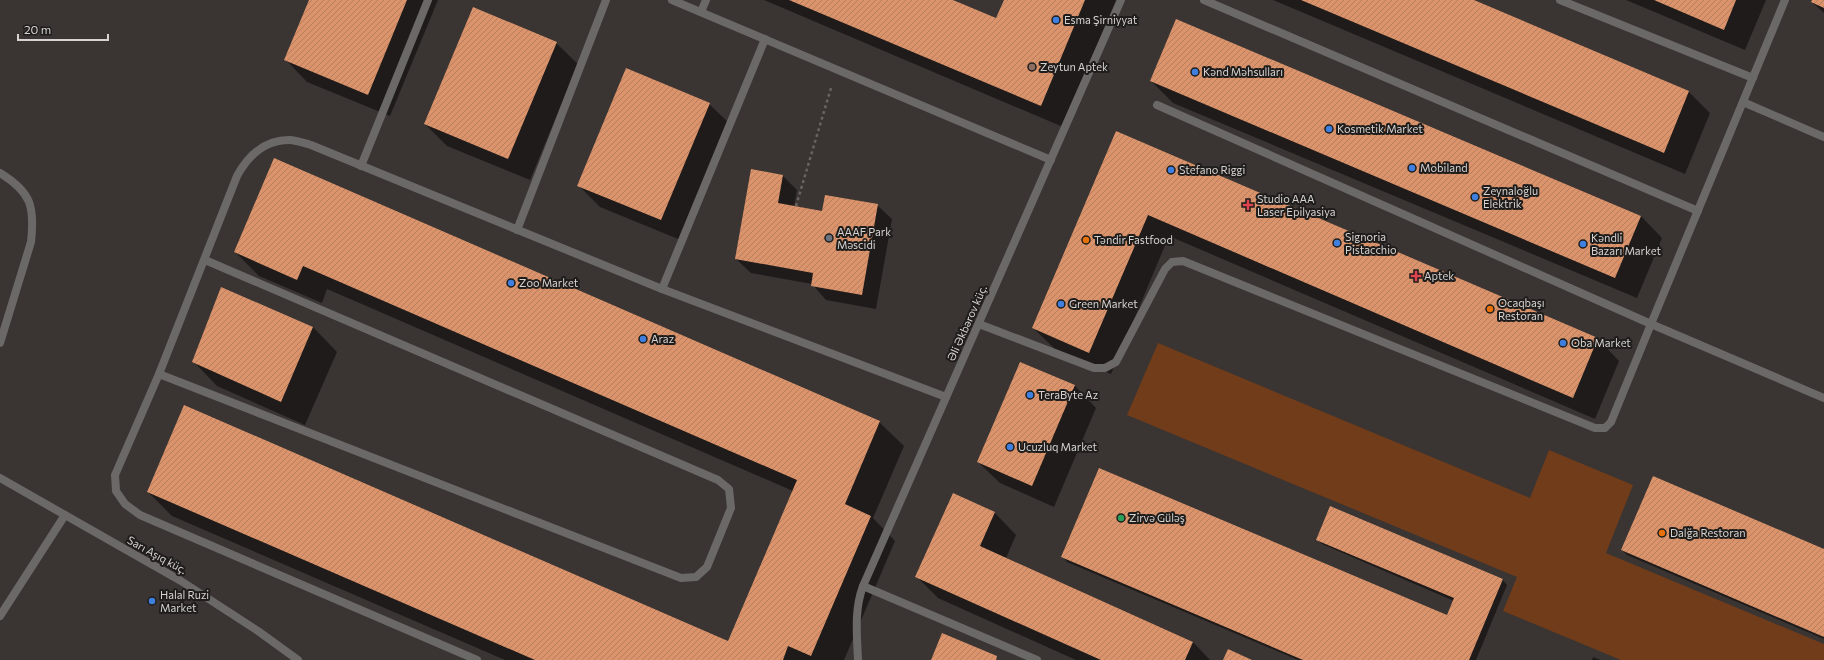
<svg xmlns="http://www.w3.org/2000/svg" width="1824" height="660" font-family="Commissioner,sans-serif">
<style>
.green{fill:#703c1a}
.shadow{fill:#0007}
.building{fill:url(#building-hatch)}
.lines{fill:none;stroke-linecap:round;stroke-linejoin:round}
.path{stroke:#696462;stroke-width:2.5;stroke-dasharray:3 3;stroke-linecap:butt}
.service{stroke:#6b6967;stroke-width:8}
.minor{stroke:#6b6967;stroke-width:8}
.shop-dot{fill:#3f7fe0;stroke:#1f1d1b;stroke-width:1.5}
.education-dot{fill:#8d6e63;stroke:#1f1d1b;stroke-width:1.5}
.health-dot{fill:#e0444e;stroke:#1f1d1b;stroke-width:1.5}
.worship-dot{fill:#6b7280;stroke:#1f1d1b;stroke-width:1.5}
.food-dot{fill:#e8710a;stroke:#1f1d1b;stroke-width:1.5}
.leisure-dot{fill:#2e9e5b;stroke:#1f1d1b;stroke-width:1.5}
.labels{text-anchor:middle;stroke-width:4;stroke-linejoin:round;paint-order:stroke}
.poi-label{font-size:11px;fill:#d6d3d1;stroke:#1f1d1b;text-anchor:start}
.street-label{font-size:11px;fill:#d6d3d1;stroke:#1f1d1b}
</style>
<defs>
<pattern id="building-hatch" width="6" height="6" patternUnits="userSpaceOnUse"><rect width="6" height="6" fill="#da936a"/><path d="M-1 1l2-2M0 6l6-6M5 7l2-2" fill="none" stroke="#b47e5f"/></pattern>
</defs>
<rect width="100%" height="100%" fill="#3a3432"/>
<polygon class="green" points="1158,343 1530,498 1549,450 1633,485 1606,553 1824,644 1824,660 1621,660 1503,611 1517,577 1127,415"/>
<g class="shadow">
<polygon points="310,0 438,0 390,116 307,82 286,60"/>
<polygon points="764,0 950,0 997,20 1005,0 1116,0 1063,127"/>
<polygon points="1273,0 1471,0 1689,92 1710,113 1685,174"/>
<polygon points="1626,0 1766,0 1745,50"/>
<polygon points="1813,0 1824,0 1824,13 1812,2"/>
<polygon points="556,43 578,64 530,180 447,146 425,124"/>
<polygon points="1151,81 1641,216 1662,238 1637,298 1173,103"/>
<polygon points="709,104 731,125 683,241 600,207 578,185"/>
<polygon points="1116,132 1598,339 1619,361 1595,419 1169,236 1111,374 1055,349 1033,328"/>
<polygon points="275,159 879,422 904,446 873,518 895,541 844,660 505,660 172,516 148,492 729,642 793,491 327,289 322,303 259,276 235,252"/>
<polygon points="783,176 797,190 794,207 823,212 877,205 892,219 876,309 826,300 812,284 751,273 736,259"/>
<polygon points="313,327 337,352 305,425 217,386 193,361"/>
<polygon points="1020,363 1075,386 1096,408 1054,507 1000,483 978,462"/>
<polygon points="953,494 995,513 1016,535 1006,558 1193,642 1210,660 1076,660 938,598 917,577"/>
<polygon points="1317,539 1503,580 1507,585 1476,660 1298,660 1067,562 1063,557 1447,617 1454,601 1322,544"/>
<polygon points="1622,550 1824,551 1824,639 1627,555"/>
<polygon points="1593,657 1601,660 1592,660"/>
</g>
<g class="building">
<polygon points="309,0 407,0 368,95 284,60"/>
<polygon points="789,0 953,0 996,18 1004,0 1085,0 1041,106"/>
<polygon points="1301,0 1474,0 1689,91 1664,153"/>
<polygon points="1654,0 1736,0 1724,30"/>
<polygon points="1812,0 1824,0 1824,8 1811,2"/>
<polygon points="473,7 557,42 508,159 424,124"/>
<polygon points="1176,19 1641,216 1615,278 1150,81"/>
<polygon points="626,68 710,103 661,220 577,186"/>
<polygon points="1116,131 1598,338 1573,398 1148,215 1089,353 1032,328"/>
<polygon points="274,158 880,421 845,504 871,516 811,656 788,646 783,660 535,660 147,492 184,405 728,641 797,480 303,266 297,280 234,252"/>
<polygon points="751,169 783,175 778,203 822,211 825,195 878,204 862,295 811,286 813,273 735,259"/>
<polygon points="221,287 313,327 281,402 192,362"/>
<polygon points="1020,362 1075,385 1032,486 977,462"/>
<polygon points="1099,468 1447,615 1454,598 1316,540 1330,506 1503,579 1469,660 1303,660 1061,557"/>
<polygon points="1653,476 1824,549 1824,637 1621,550"/>
<polygon points="953,493 995,512 980,546 1193,642 1185,660 1101,660 915,577"/>
<polygon points="942,633 997,656 996,660 931,660"/>
<polygon points="1228,649 1252,660 1223,660"/>
</g>
<g class="lines">
<polyline class="path" points="796,206 831,88"/>
<g class="service">
<polyline points="672,0 1051,160"/>
<polyline points="1204,0 1698,211"/>
<polyline points="1560,0 1753,78"/>
<polyline points="701,12 706,0"/>
<polyline points="1743,102 1824,137"/>
<polyline points="1157,105 1651,324 1824,398"/>
<polyline points="361,166 428,0"/>
<polyline points="517,230 606,0"/>
<polyline points="662,289 765,39"/>
<polyline points="979,324 1094,368 1105,368 1116,362 1165,269 1172,262 1183,261 1595,428 1605,428 1611,422 1651,324"/>
<polyline points="159,374 681,578 696,577 707,567 731,508 729,489 718,480 205,260"/>
<polyline points="863,586 1037,660"/>
<path d="M477,660l-337,-145 -15,-11 -9,-13 -1,-16 44,-101 78,-198c11,-20 27,-36 52,-36 7,0 15,3 22,5l351,144 284,108"/>
</g>
<g class="minor">
<path d="M0,173c31,19 35,33 31,69l-31,101"/>
<polyline points="1651,324 1785,0"/>
<polyline points="0,478 181,581 258,631 298,660"/>
<polyline points="0,616 65,515"/>
<path d="M858,660c-1,-25 -4,-50 5,-74l258,-586"/>
</g>
</g>
<g class="shop-dot">
<circle cx="1056" cy="20" r="4"/>
<circle cx="1195" cy="72" r="4"/>
<circle cx="1329" cy="129" r="4"/>
<circle cx="1412" cy="168" r="4"/>
<circle cx="1171" cy="170" r="4"/>
<circle cx="1475" cy="197" r="4"/>
<circle cx="1337" cy="243" r="4"/>
<circle cx="1583" cy="244" r="4"/>
<circle cx="511" cy="283" r="4"/>
<circle cx="1061" cy="304" r="4"/>
<circle cx="643" cy="339" r="4"/>
<circle cx="1563" cy="343" r="4"/>
<circle cx="1030" cy="395" r="4"/>
<circle cx="1010" cy="447" r="4"/>
<circle cx="152" cy="601" r="4"/>
</g>
<circle class="education-dot" cx="1032" cy="67" r="4"/>
<g class="health-dot">
<path d="M1246 199h4v4h4v4h-4v4h-4v-4h-4v-4h4z"/>
<path d="M1414 270h4v4h4v4h-4v4h-4v-4h-4v-4h4z"/>
</g>
<circle class="worship-dot" cx="829" cy="238" r="4"/>
<g class="food-dot">
<circle cx="1086" cy="240" r="4"/>
<circle cx="1490" cy="309" r="4"/>
<circle cx="1662" cy="533" r="4"/>
</g>
<circle class="leisure-dot" cx="1121" cy="518" r="4"/>
<g class="labels">
<g class="poi-label">
<text x="1064" y="24">Esma Şirniyyat</text>
<text x="1040" y="71">Zeytun Aptek</text>
<text x="1203" y="76">Kənd Məhsulları</text>
<text x="1337" y="133">Kosmetik Market</text>
<text x="1420" y="172">Mobiland</text>
<text x="1179" y="174">Stefano Riggi</text>
<text x="1483" y="195">Zeynaloğlu<tspan x="1483" dy="13">Elektrik</tspan></text>
<text x="1257" y="203">Studio AAA<tspan x="1257" dy="13">Laser Epilyasiya</tspan></text>
<text x="837" y="236">AAAF Park<tspan x="837" dy="13">Məscidi</tspan></text>
<text x="1345" y="241">Signoria<tspan x="1345" dy="13">Pistacchio</tspan></text>
<text x="1591" y="242">Kəndli<tspan x="1591" dy="13">Bazarı Market</tspan></text>
<text x="1094" y="244">Təndir Fastfood</text>
<text x="1424" y="280">Aptek</text>
<text x="519" y="287">Zoo Market</text>
<text x="1498" y="307">Ocaqbaşı<tspan x="1498" dy="13">Restoran</tspan></text>
<text x="1069" y="308">Green Market</text>
<text x="651" y="343">Araz</text>
<text x="1571" y="347">Oba Market</text>
<text x="1038" y="399">TeraByte Az</text>
<text x="1018" y="451">Ucuzluq Market</text>
<text x="1129" y="522">Zirvə Güləş</text>
<text x="1670" y="537">Dalğa Restoran</text>
<text x="160" y="599">Halal Ruzi<tspan x="160" dy="13">Market</tspan></text>
</g>
<g class="street-label">
<text transform="translate(967 323) rotate(-66)" y="4">Əli Əkbərov küç.</text>
<text transform="translate(157 555) rotate(29)" y="4">Sarı Aşıq küç.</text>
</g>
</g>
<path d="M18 34v6h90v-6" fill="none" stroke="#d6d3d1" stroke-width="2"/>
<text x="24" y="34" font-size="12" fill="#d6d3d1" stroke="#1f1d1b" stroke-width="3" paint-order="stroke">20 m</text>
</svg>
